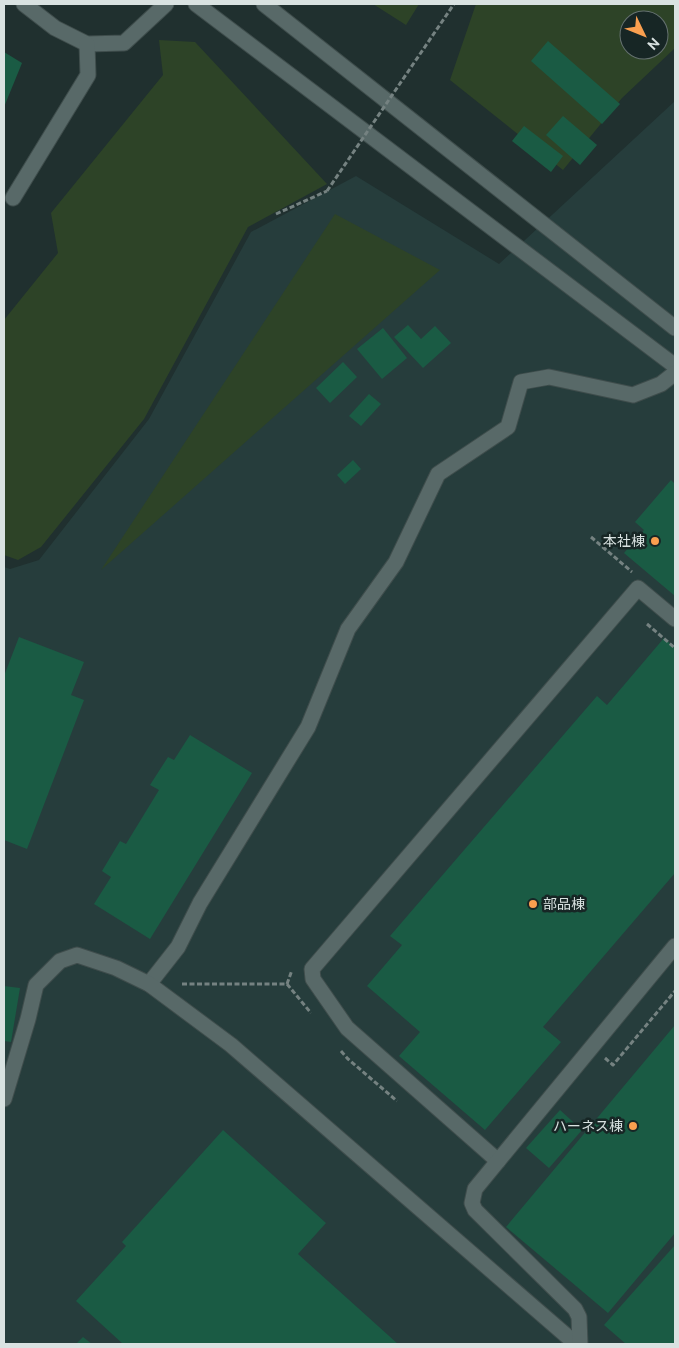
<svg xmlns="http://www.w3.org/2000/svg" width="679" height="1348" font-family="Ubuntu,'Noto Sans JP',sans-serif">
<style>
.built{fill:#263d3c}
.green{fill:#2d4327;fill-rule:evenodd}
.building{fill:#1a5b44}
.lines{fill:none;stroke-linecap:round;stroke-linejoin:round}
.minor-casing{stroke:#3f4d4c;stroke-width:17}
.path{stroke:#758281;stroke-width:3;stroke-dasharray:5 2.5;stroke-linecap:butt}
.minor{stroke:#586968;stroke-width:15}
.path-bridge{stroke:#758281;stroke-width:3;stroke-dasharray:5 2.5;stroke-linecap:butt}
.poi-dot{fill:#fa9f4f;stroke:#172625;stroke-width:2}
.labels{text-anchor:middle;stroke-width:5;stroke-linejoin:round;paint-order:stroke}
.poi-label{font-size:14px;fill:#d9e2e1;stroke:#172625;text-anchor:end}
</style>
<rect width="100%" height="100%" fill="#20302f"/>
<polygon class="built" points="675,101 675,1344 4,1344 4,567 10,569 39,560 149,419 251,232 356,176 499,264"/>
<g class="green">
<polygon points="373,4 419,4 406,25"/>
<path d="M476,4h199v44l-53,50 -59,72 -113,-90zM629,20h30v30h-30z"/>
<polygon points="159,40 195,42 327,184 248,227 144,419 41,547 18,560 4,555 4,320 58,253 51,213 163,75"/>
<polygon points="335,214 440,270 101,570"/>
</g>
<g class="building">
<polygon points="548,41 620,104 602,124 531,61"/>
<polygon points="4,52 22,63 4,107"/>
<polygon points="563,116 597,145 580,165 546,135"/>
<polygon points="524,126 563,156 551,172 512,141"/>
<polygon points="408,325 421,339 435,326 451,343 423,368 394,337"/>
<polygon points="383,328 407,358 382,379 357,349"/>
<polygon points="343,362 357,377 330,403 316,388"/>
<polygon points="369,394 381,404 361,426 349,416"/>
<polygon points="353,460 361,469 345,484 337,475"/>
<polygon points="671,480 675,484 675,596 624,553 644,530 635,522"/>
<polygon points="19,637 84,662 71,695 84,700 27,849 4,840 4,676"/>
<polygon points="664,638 675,648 675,873 543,1027 561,1042 485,1130 399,1056 420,1032 367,986 402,945 390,936 597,696 607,705"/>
<polygon points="190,735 252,773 150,939 94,904 111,877 102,871 120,841 126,844 159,790 150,785 168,757 174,760"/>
<polygon points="4,986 20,988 11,1042 4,1041"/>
<polygon points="675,1025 675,1233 608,1313 506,1227"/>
<polygon points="560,1110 582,1130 549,1168 526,1148"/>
<polygon points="223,1130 326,1223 298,1254 398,1344 123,1344 76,1301 126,1246 122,1242"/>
<polygon points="675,1245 675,1343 674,1344 626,1344 604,1325"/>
<polygon points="83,1337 92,1344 76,1344"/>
</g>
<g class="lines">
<defs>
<g id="minor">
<polyline points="24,4 55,28 87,44 124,43 166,4"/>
<polyline points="196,4 675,366"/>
<polyline points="264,4 675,328"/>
<polyline points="13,198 88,75 87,44"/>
<polyline points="149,984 178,947 200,903 308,727 348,629 396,562 438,474 508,427 521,382 549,377 633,395 661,384 675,373"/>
<polyline points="4,1099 28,1019 36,985 60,961 77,955 116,968 149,984 231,1045 576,1344"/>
<polyline points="498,1161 347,1028 313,979 312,969 638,588 675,619"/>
<polyline points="580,1344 579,1317 575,1309 475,1210 472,1203 475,1189 675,946"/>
</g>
</defs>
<use href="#minor" class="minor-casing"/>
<g class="path">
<polyline points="276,214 327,191"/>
<polyline points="591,537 632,572"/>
<polyline points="647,624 675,648"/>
<polyline points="182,984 287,984"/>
<polyline points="287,984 292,970"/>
<polyline points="287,984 311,1013"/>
<polyline points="341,1051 348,1059 397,1101"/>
<polyline points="605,1058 613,1065 675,991"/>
</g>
<use href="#minor" class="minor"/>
<polyline class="path-bridge" points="327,191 454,4"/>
</g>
<g class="poi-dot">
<circle cx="655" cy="541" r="5"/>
<circle cx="533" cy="904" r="5"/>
<circle cx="633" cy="1126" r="5"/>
</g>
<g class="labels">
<g class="poi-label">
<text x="645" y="546">本社棟</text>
<text x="543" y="909" text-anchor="start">部品棟</text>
<text x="623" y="1131">ハーネス棟</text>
</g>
</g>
<rect width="679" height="1348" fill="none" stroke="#d9e2e1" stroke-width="10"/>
<g transform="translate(644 35) rotate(133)"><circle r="24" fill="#172625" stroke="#657170"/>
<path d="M0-4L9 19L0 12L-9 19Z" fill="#fa9f4f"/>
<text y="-8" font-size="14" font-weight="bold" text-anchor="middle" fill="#d9e2e1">N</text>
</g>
</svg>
